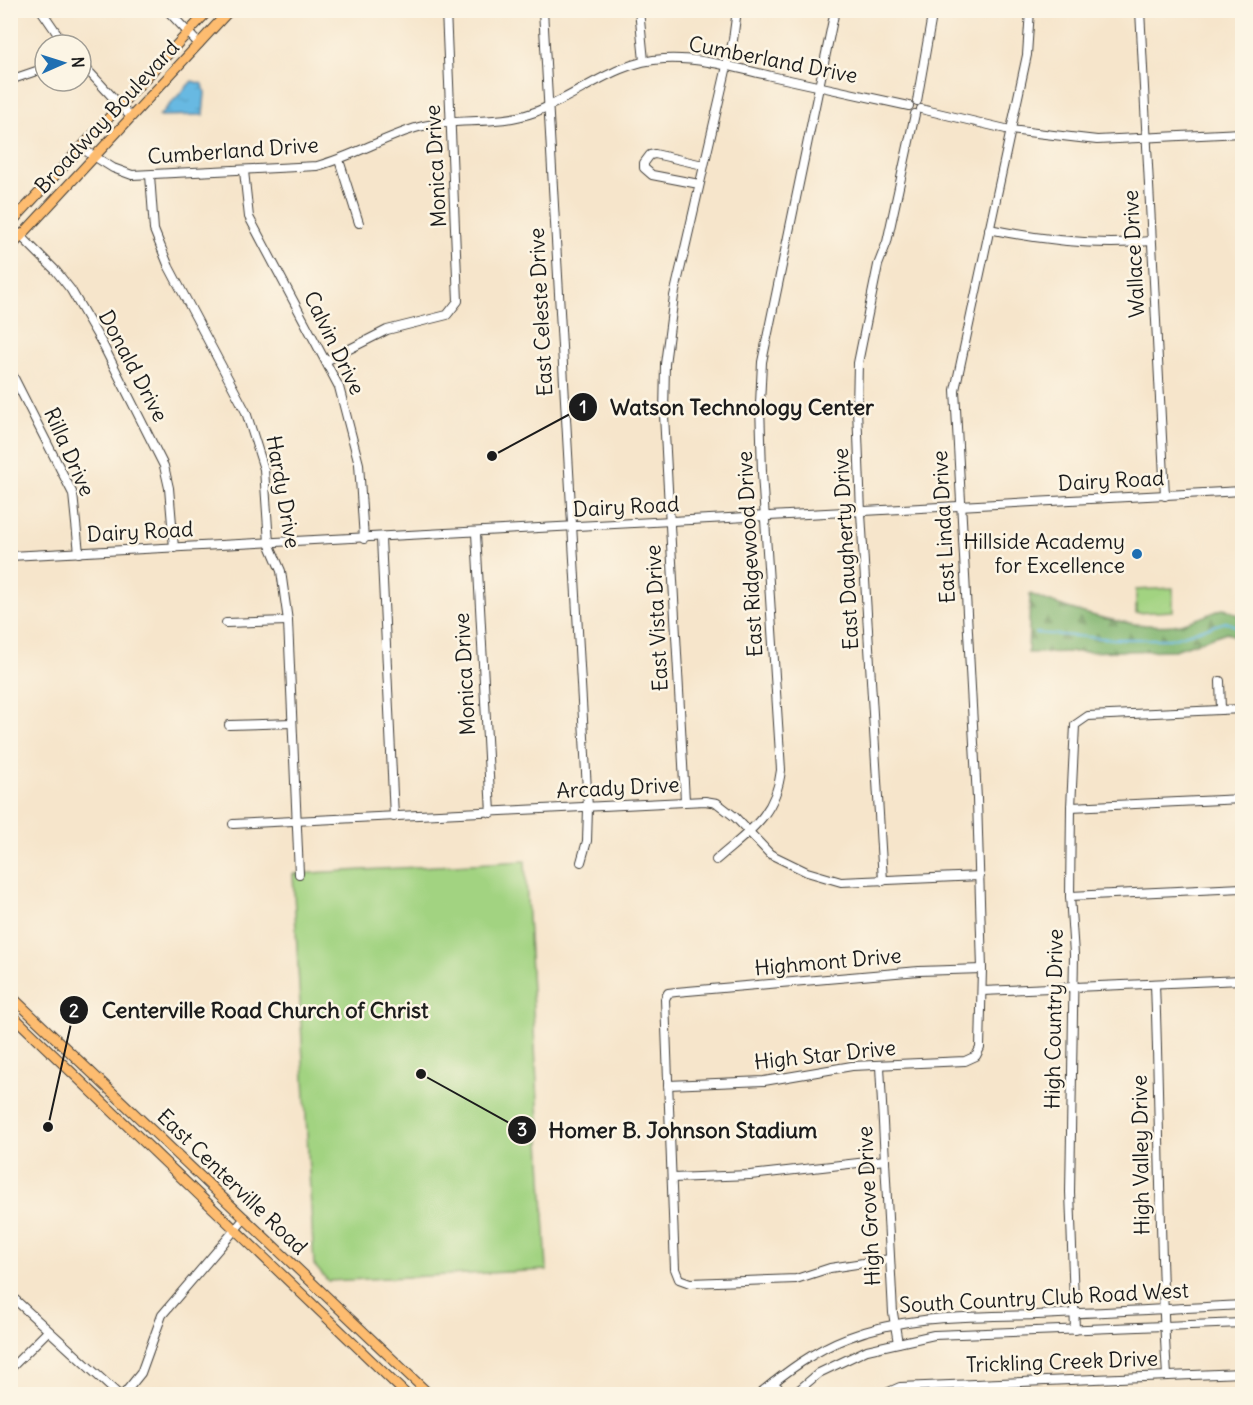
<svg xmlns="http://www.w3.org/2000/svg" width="1253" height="1405" font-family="Delius,sans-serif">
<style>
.forest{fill:url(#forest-firs);stroke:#4e6846;stroke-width:1.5}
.park{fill:#a2d381;stroke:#5f784e;stroke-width:1.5}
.water{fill:url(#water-ripples);stroke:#426a7f;stroke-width:1.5}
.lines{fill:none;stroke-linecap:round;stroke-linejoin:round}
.stream{stroke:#67b9e2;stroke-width:2}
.minor-casing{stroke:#3d3a36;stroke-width:10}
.major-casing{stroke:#3d3a36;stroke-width:11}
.minor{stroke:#fff;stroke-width:8}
.major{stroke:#fdbc70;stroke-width:9}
.poi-dot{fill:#1f6fb2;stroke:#fcf5e5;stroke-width:2}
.labels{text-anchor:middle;stroke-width:5;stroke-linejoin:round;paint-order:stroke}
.street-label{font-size:21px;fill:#1c1c1c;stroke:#fcf5e5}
.poi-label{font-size:21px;fill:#1c1c1c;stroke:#fcf5e5;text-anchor:end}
.leader{fill:none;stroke:#1c1c1c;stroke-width:2}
.callout-dot{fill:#1c1c1c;stroke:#fcf5e5;stroke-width:2}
.mark-label{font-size:18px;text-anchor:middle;font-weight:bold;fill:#fff}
.callout-label{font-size:22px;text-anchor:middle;font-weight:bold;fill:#1c1c1c;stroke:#fcf5e5;stroke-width:5;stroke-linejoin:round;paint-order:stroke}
</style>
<defs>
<pattern id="forest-firs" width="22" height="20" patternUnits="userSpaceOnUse" patternTransform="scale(1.5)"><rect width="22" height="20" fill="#81b56f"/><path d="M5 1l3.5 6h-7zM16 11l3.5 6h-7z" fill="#69925a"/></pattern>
<pattern id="water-ripples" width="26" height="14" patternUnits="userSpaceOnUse" patternTransform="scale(1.5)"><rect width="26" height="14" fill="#67b9e2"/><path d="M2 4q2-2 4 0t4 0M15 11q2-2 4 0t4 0" fill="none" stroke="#599ec1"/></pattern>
</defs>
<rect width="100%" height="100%" fill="#fcf5e5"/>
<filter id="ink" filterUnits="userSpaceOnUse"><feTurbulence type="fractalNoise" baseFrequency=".0167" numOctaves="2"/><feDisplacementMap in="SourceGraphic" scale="12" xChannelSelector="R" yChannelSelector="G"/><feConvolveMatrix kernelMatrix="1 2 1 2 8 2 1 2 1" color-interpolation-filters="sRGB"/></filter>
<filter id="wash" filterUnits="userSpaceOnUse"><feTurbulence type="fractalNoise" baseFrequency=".008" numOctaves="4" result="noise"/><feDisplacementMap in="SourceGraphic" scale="24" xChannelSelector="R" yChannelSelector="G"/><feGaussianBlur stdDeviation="1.35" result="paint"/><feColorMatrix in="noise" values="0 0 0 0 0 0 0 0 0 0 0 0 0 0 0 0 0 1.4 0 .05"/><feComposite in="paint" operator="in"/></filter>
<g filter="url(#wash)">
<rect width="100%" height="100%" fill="#f6e5cb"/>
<path class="forest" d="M1030,594c42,17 96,35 143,31 17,-2 36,-11 52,-17l17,9v24l-15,-9 -52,18 -147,3z"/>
<g class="park">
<polygon points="1173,588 1173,611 1136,613 1136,590"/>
<polygon points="525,861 547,1270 328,1281 314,1265 293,874"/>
</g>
<polygon class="water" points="192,81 203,84 205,93 203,115 159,116"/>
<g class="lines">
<polyline class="stream" points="1036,633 1114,639 1170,639 1226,622 1242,629"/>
</g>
</g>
<g filter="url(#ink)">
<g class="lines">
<defs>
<g id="minor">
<polyline points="41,10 65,45"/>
<polyline points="167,10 199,44"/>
<polyline points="543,10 588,808 587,841 581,862"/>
<polyline points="639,10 644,61"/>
<polyline points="1140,10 1165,496"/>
<polyline points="81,63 131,117"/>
<polyline points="10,80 45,68"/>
<polyline points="917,101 933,10"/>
<polyline points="921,109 1010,130 1097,140 1242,133"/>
<path d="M81,148l32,20 19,7 185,-9c35,-9 67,-29 102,-39 38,-10 78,-1 116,-15 45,-17 80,-51 129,-53 36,-2 72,9 107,17 46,10 92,20 138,30"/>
<polyline points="339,160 359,223"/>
<polyline points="244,171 249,217 339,387 359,464 364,539"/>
<polyline points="150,175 154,230 169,267 246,412 264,469 269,543 281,571 288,621 299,874"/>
<polyline points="699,184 652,175 644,168 644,163 650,155 655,154 703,165"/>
<polyline points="10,225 56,271 71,290 103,345 164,466 169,488 174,548"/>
<path d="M989,229c53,11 107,18 162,12"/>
<polyline points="326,361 387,330 447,315 458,301 446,10"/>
<polyline points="10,370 73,494 79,553"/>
<polyline points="476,533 491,813"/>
<polyline points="381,538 394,817"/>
<polyline points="10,556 1242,491"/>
<polyline points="226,623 288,621"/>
<polyline points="1220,681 1221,710"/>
<polyline points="229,725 292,723"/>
<polyline points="685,801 664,415 665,364 674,296 733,40 737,10"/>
<polyline points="1071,807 1242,799"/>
<polyline points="233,824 705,801 717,803 735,817 770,854 807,872 841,882 980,876"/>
<path d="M716,860c32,-28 60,-44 65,-90l-19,-297 -2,-69 2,-42 73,-352"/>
<polyline points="883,881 861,513 857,408 858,363 878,265 887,242 915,114"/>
<polyline points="1070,896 1242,888"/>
<path d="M1155,984c5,131 4,261 12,392"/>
<polyline points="982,991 1242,980"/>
<polyline points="880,1066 893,1313 898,1343"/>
<polyline points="668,1085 764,1081 852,1066 965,1061 976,1056 980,1048 982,969 977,799 955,390 1027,55 1030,10"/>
<polyline points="672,1178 750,1175 885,1160"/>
<polyline points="890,1259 830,1268 796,1279 690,1283 679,1279 675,1269 665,999 668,993 676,992 919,971 982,969"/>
<polyline points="10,1295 118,1394"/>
<polyline points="1075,1330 1070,1192 1074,954 1070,896 1071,807 1075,725 1088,716 1242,709"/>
<polyline points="10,1369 48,1331"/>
<polyline points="773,1383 785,1394"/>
<polyline points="124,1394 141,1373 162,1315 245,1218"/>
<path d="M759,1394c27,-22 56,-44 88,-56 61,-24 126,-21 190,-23 69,-3 137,-6 205,-10"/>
<polyline points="794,1394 819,1373 867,1350 934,1335 1242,1323"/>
<polyline points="884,1394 900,1387 1242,1373"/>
</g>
<g id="major">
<polyline points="10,224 209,10"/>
<polyline points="10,248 230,10"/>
<polyline points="10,995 429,1394"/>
<polyline points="10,1013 406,1394"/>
</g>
</defs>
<use href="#minor" class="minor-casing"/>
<use href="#major" class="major-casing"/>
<use href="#minor" class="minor"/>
<use href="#major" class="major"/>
</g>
</g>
<circle class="poi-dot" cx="1137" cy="554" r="6"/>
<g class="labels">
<g class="street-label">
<text transform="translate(773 60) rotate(11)" y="7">Cumberland Drive</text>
<text transform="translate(107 117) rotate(-47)" y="7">Broadway Boulevard</text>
<text transform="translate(233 151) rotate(-4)" y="7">Cumberland Drive</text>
<text transform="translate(436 166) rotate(-93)" y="7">Monica Drive</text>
<text transform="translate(1134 254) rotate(-93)" y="7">Wallace Drive</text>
<text transform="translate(541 312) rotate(-93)" y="7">East Celeste Drive</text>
<text transform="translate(334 343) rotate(64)" y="7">Calvin Drive</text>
<text transform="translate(133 366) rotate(62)" y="7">Donald Drive</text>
<text transform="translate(69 452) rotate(66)" y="7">Rilla Drive</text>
<text transform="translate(1111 481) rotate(-3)" y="7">Dairy Road</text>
<text transform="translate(283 492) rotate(80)" y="7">Hardy Drive</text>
<text transform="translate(626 507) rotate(-3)" y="7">Dairy Road</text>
<text transform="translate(944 527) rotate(-93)" y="7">East Linda Drive</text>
<text transform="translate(140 532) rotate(-3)" y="7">Dairy Road</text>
<text transform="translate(846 549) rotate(-93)" y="7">East Daugherty Drive</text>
<text transform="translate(750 554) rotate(-93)" y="7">East Ridgewood Drive</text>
<text transform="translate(657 618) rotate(-93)" y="7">East Vista Drive</text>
<text transform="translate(465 674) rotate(-93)" y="7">Monica Drive</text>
<text transform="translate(618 788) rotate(-3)" y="7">Arcady Drive</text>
<text transform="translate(828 962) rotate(-5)" y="7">Highmont Drive</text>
<text transform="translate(1054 1019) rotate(-89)" y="7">High Country Drive</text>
<text transform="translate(825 1055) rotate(-6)" y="7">High Star Drive</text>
<text transform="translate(1141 1155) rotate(-91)" y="7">High Valley Drive</text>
<text transform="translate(232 1182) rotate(44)" y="7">East Centerville Road</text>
<text transform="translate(869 1206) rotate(-93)" y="7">High Grove Drive</text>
<text transform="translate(1044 1298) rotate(-3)" y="7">South Country Club Road West</text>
<text transform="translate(1062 1362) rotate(-2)" y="7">Trickling Creek Drive</text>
</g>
<g class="poi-label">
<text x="1125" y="549">Hillside Academy<tspan x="1125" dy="24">for Excellence</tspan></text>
</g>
</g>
<path class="leader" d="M492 456L583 407M48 1127L74 1010M421 1074L522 1130"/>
<g class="callout-dot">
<circle cx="492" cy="456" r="6"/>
<circle cx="48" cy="1127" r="6"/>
<circle cx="421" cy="1074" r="6"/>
<circle cx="583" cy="407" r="15"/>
<circle cx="74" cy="1010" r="15"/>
<circle cx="522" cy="1130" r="15"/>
</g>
<g class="mark-label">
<text x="583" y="413">1</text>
<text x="74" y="1017">2</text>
<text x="522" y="1136">3</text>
</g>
<g class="callout-label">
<text x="742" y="415">Watson Technology Center</text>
<text x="265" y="1018">Centerville Road Church of Christ</text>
<text x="683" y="1138">Homer B. Johnson Stadium</text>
</g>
<rect width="1253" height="1405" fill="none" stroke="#fcf5e5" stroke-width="36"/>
<g transform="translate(63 63) rotate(87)"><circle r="28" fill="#fcf5e5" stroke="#a29e95" stroke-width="1.5"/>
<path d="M0-4.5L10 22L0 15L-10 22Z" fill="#1f6fb2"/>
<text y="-9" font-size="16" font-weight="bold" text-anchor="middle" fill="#1c1c1c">N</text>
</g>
</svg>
